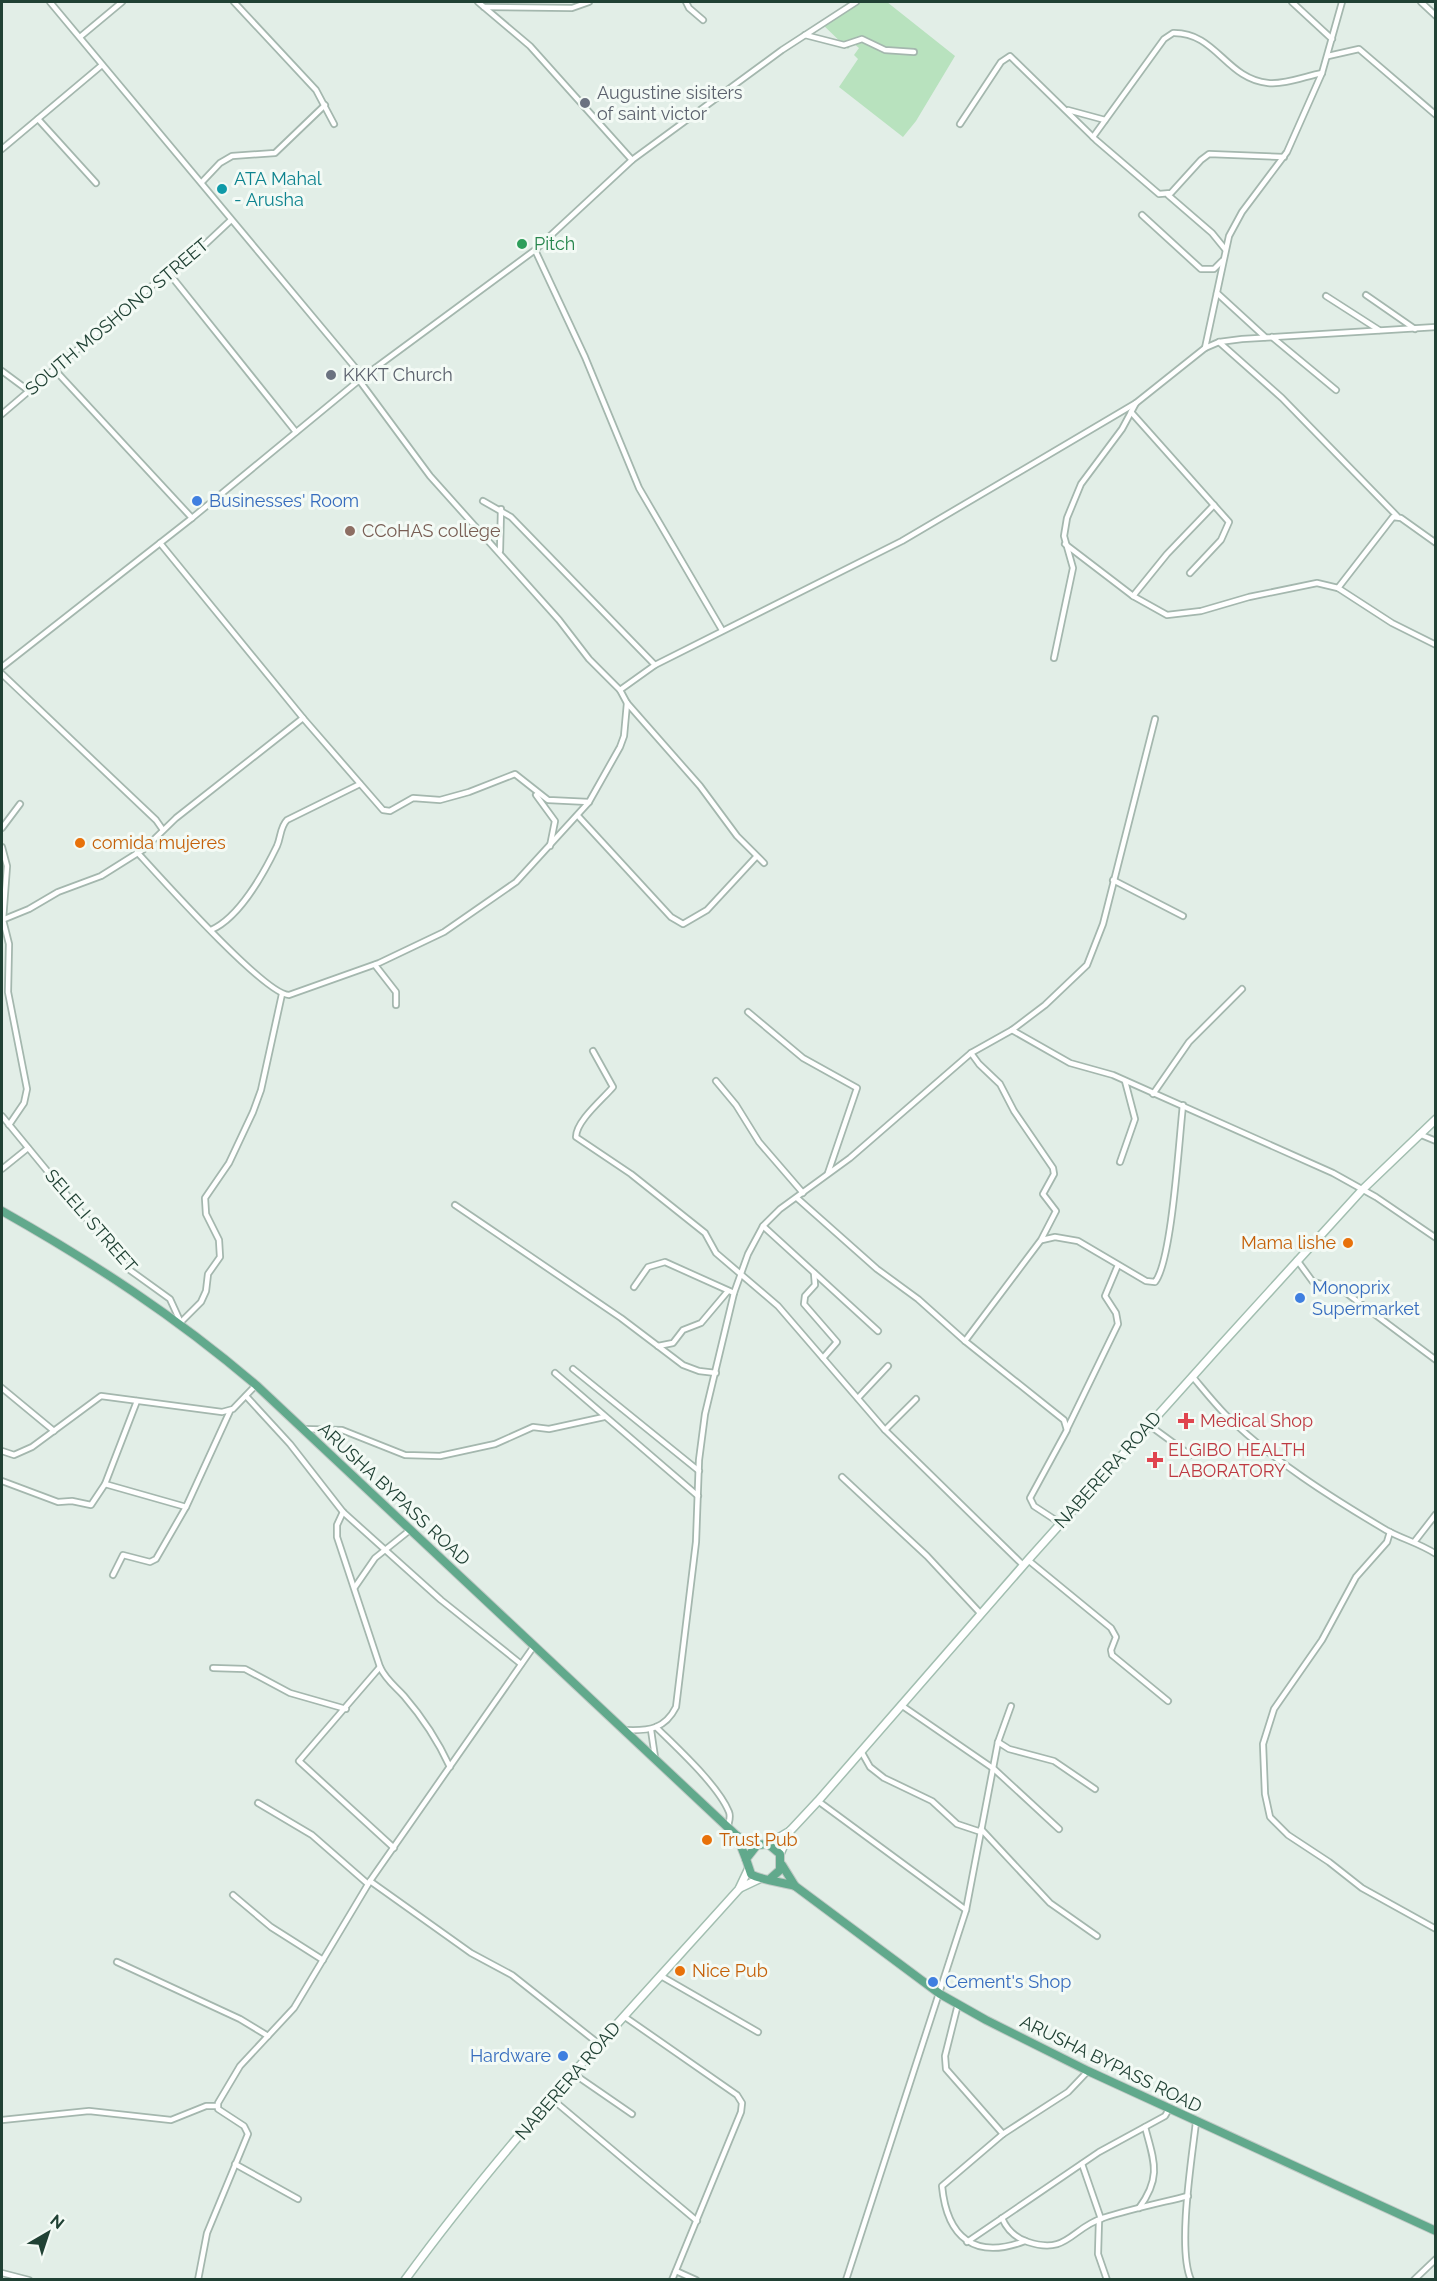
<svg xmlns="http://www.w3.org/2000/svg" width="1437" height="2281" font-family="Raleway,sans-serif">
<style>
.green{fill:#b8e2be}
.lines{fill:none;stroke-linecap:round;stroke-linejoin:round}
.street-casing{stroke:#a4b7ae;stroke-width:8}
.secondary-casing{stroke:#a2beb0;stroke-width:10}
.primary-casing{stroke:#c1cac6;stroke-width:10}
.street{stroke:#fff;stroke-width:4.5}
.secondary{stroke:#fff;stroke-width:7}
.primary{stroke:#61a98c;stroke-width:8}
.worship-dot{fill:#6b7280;stroke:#f3faf5;stroke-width:2}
.culture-dot{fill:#0f9aa8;stroke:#f3faf5;stroke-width:2}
.leisure-dot{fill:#2e9e5b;stroke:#f3faf5;stroke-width:2}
.shop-dot{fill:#3f7fe0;stroke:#f3faf5;stroke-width:2}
.education-dot{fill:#8d6e63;stroke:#f3faf5;stroke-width:2}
.food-dot{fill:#e8710a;stroke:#f3faf5;stroke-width:2}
.health-dot{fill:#e0444e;stroke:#f3faf5;stroke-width:2}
.labels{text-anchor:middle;stroke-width:6;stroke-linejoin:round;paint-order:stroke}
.worship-label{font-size:18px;fill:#5b616d;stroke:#f3faf5;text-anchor:start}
.culture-label{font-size:18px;fill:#0d838f;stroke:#f3faf5;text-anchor:start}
.leisure-label{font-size:18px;fill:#27864d;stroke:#f3faf5;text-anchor:start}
.street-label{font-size:18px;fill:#204134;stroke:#f3faf5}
.shop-label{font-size:18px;fill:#366cbe;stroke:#f3faf5;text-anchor:start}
.education-label{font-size:18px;fill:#785e54;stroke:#f3faf5;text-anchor:start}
.food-label{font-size:18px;fill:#c56008;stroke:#f3faf5;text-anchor:start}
.health-label{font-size:18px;fill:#be3a42;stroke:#f3faf5;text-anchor:start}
</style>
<rect width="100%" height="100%" fill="#e2eee7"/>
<polygon class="green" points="850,2 887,2 955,56 916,121 903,137 839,87 858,59 854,55 859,48 853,43 848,49 820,22"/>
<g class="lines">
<defs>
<g id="street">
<polyline points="50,2 363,377"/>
<polyline points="234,2 316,90 334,124"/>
<polyline points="478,2 530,46 632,160"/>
<polyline points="686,2 689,8 703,20"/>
<polyline points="1292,2 1332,39"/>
<polyline points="1421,2 1436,16"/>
<polyline points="484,7 572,8 589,2"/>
<polyline points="805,35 844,45 862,39 885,50 914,52"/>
<polyline points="80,37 122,2"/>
<polyline points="1328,56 1359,49 1436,115"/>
<polyline points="1068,110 1105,120"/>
<polyline points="38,119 96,183"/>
<polyline points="960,124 1001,62 1010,56 1096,140 1159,194 1171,193 1201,160 1209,154 1284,157"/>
<path d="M1093,137l71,-98 9,-6c43,-1 53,46 95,50 16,2 38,-7 54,-10"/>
<polyline points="2,149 102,65"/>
<polyline points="202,182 220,163 232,156 275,153 325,105"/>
<polyline points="1168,195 1212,233 1225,249"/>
<polyline points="1142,215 1201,269 1214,269 1222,261"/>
<polyline points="535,250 585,357 639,488 722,630"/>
<polyline points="168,272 296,432"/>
<polyline points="1217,293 1265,337"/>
<polyline points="1366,295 1415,329"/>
<polyline points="1326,296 1379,330"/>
<polyline points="1272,337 1336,390"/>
<polyline points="1219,342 1282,398 1397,516"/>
<polyline points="1205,348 1229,236 1242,212 1287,152 1322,73 1342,2"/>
<polyline points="54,369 192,518"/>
<polyline points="2,371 29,391"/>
<polyline points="359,380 430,476 559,620 589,659 620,690 655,665 902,541 1136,403 1205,348 1219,342 1242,339 1436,327"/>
<polyline points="1131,412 1229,522 1221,540 1190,573"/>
<polyline points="2,414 168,272 198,251 231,220"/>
<polyline points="483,501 511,517 655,665"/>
<polyline points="160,543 303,718 383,810 390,811 413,798 440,800 469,792 515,774 548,800 589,802"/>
<polyline points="1065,544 1133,596 1167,615 1201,611 1249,597 1317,583 1338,588 1392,623 1436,645"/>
<polyline points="500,551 501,509"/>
<polyline points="1338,588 1393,517 1401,518 1436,543"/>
<polyline points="1133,596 1167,554 1214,505"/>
<polyline points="1054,658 1073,568 1064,536 1067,518 1081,484 1122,429 1136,403"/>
<polyline points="2,667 192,518 363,377 535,250 632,160 782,50 856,2"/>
<polyline points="2,674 156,820 163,830"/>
<polyline points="620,690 627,703 700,786 737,836 764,863"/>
<polyline points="536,795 555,821 550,846"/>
<polyline points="579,817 671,917 683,924 707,910 756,857"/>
<polyline points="2,828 20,804"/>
<polyline points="2,847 7,866 3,920 9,944 8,992 27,1089 24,1103 9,1125"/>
<path d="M137,852c22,24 128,143 152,143l90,-32 65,-31 72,-50 73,-80 31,-55 4,-11 3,-33"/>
<polyline points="1113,880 1183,916"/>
<polyline points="2,920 29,909 58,892 101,876 144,849 176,818 303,718"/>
<path d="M211,930c28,-12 53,-57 66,-84 4,-9 3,-19 10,-26l73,-36"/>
<polyline points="375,965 396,992 396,1005"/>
<polyline points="748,1012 803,1058 857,1088 828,1173"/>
<polyline points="1012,1030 1070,1063 1113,1075 1333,1173 1376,1197 1436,1238"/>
<path d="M593,1051l20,36c-10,12 -37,34 -37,50l55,37 74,59 11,20 62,53 107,124 138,135"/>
<polyline points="716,1081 736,1105 759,1142 803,1193"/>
<polyline points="1153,1094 1189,1042 1242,989"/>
<polyline points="2,1116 127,1268 170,1299 181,1323"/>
<polyline points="1419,1134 1436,1141"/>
<polyline points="1120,1162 1135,1119 1125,1081"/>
<polyline points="2,1169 28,1148"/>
<polyline points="797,1198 877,1269 918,1299 965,1341 1064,1420 1067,1430 1030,1498 1034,1506 1060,1523"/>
<polyline points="455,1205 621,1318 683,1365 699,1371 716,1373"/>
<polyline points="763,1226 878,1331"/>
<path d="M1042,1240l13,-3 23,4 68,40 9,1c17,-21 24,-143 28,-177"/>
<polyline points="1297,1260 1313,1282 1341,1289 1436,1360"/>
<polyline points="814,1273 815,1285 805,1296 804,1304 837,1342 823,1358"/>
<polyline points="634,1287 648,1267 665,1262 734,1293"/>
<polyline points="181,1322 201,1302 206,1291 208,1274 220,1257 219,1240 206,1214 205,1198 229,1163 253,1112 261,1090 282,994"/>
<polyline points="965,1341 1041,1240 1056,1211 1043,1194 1054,1174 1053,1168 1014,1111 1000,1084 979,1064 971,1053"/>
<polyline points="658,1346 673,1343 683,1330 701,1323 728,1291"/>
<polyline points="573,1369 699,1471"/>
<polyline points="555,1373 698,1496"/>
<path d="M1192,1376c11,13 22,27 33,38 45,45 107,84 161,116 16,9 33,13 50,24"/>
<polyline points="2,1388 54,1431"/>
<polyline points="246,1396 290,1444 343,1512 441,1600 521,1664"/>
<polyline points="858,1398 888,1366"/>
<polyline points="1149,1425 1190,1455"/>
<polyline points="303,1429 342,1430 405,1455 440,1456 495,1444 533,1427 549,1429 604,1417"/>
<polyline points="1067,1429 1118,1324 1116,1313 1105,1296 1118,1265"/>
<polyline points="885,1430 916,1399"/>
<polyline points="2,1451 14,1455 32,1447 101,1396 222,1412 233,1409 256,1385"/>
<polyline points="842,1477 927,1556 981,1614"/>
<polyline points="2,1481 58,1502 72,1501 91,1505 105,1484 137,1401"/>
<polyline points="105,1484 186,1507"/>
<path d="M343,1512l-6,13v12l43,130c6,13 15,19 24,29 19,22 34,45 46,71"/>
<polyline points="1390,1532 1387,1542 1356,1577 1322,1640 1274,1709 1263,1744 1265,1794 1270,1817 1288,1835 1329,1862 1362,1888 1436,1929"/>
<polyline points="1415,1541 1436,1514"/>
<polyline points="1028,1560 1111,1628 1116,1637 1111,1650 1112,1655 1168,1701"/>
<polyline points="113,1575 123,1555 150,1562 156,1559 186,1507 230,1411"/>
<polyline points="355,1587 375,1558 410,1530"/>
<polyline points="380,1667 299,1761 394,1848"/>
<polyline points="213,1668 245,1669 290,1693 346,1709"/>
<polyline points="901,1705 994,1769 1059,1829"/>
<path d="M656,1727c21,21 62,58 73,85 2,5 0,9 -1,14"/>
<path d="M626,1730c23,1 39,-1 50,-23l20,-165 3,-82 6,-46 29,-121 14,-39 15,-28 17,-17 70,-51 121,-105 41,-23 33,-25 42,-40 16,-41 52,-205"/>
<polyline points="651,1730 655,1757"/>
<polyline points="998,1742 1009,1749 1054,1761 1095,1789"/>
<polyline points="861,1751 870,1767 884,1778 932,1801 957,1824 981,1832"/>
<polyline points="818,1801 966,1910"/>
<polyline points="258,1803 312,1835 368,1884"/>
<polyline points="981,1829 1050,1903 1097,1936"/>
<polyline points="370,1881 471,1953 512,1975 599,2044"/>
<polyline points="233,1895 271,1927 323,1960"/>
<polyline points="117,1962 240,2019 268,2036"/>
<polyline points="661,1976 758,2032"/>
<polyline points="958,2004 945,2056 946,2069 1003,2134"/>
<polyline points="625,2017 737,2095 742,2103 741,2112 672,2280"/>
<polyline points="574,2074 632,2114"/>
<polyline points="552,2099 697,2221"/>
<polyline points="2,2120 89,2111 171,2120 206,2106 217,2106"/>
<polyline points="235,2164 298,2199"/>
<polyline points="1082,2164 1101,2219"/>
<path d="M1139,2208c23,-31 15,-47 6,-81"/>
<path d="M1002,2218c5,12 14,20 26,24 40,13 43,-14 75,-24 28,-9 57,-15 85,-22"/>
<polyline points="1099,2220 1098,2254 1107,2280"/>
<path d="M1025,2241c-50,19 -78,-3 -83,-55l61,-52 65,-42 20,-21"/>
<polyline points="967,2242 1099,2152 1165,2116 1169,2109"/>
<polyline points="676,2271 696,2280"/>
<polyline points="2,2273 29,2280"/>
<polyline points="198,2280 207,2233 248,2134 244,2126 218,2109 218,2103 240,2066 294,2008 370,1881 534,1646"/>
<polyline points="846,2280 966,1910 998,1742 1011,1706"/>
<path d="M1191,2280c-14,-31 1,-123 5,-158"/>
<polyline points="1414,2280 1436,2259"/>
</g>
<g id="secondary">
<polyline points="768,1844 790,1831 818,1801 1028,1560 1219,1347 1362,1190 1436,1119"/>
<polyline points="780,1854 790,1831"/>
<polyline points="740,1888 759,1879"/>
<path d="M405,2280c101,-139 220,-264 334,-391l9,-19"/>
</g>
<g id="primary">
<path d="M2,1211c92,52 173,105 254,174l481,451 20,9"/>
<polyline points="737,1836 746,1859"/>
<polyline points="782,1865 795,1886"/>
<path d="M771,1878l9,-8v-16l-12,-10 -11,1 -11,14 5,15c8,6 32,8 44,12l145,108 46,26 102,51 348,160"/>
</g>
</defs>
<use href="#street" class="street-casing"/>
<use href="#secondary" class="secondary-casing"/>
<use href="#primary" class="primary-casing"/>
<use href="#street" class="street"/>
<use href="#secondary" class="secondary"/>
<use href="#primary" class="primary"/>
</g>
<g class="worship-dot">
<circle cx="585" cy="103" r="6"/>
<circle cx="331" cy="375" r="6"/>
</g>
<circle class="culture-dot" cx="222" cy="189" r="6"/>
<circle class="leisure-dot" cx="522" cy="244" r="6"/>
<g class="shop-dot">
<circle cx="197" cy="501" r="6"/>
<circle cx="1300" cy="1298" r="6"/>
<circle cx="933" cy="1982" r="6"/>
<circle cx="563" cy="2056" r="6"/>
</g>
<circle class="education-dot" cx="350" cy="531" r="6"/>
<g class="food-dot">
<circle cx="80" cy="843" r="6"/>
<circle cx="1348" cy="1243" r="6"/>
<circle cx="707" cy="1840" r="6"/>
<circle cx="680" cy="1971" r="6"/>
</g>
<g class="health-dot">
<path d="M1183 1412h6v6h6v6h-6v6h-6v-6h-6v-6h6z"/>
<path d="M1152 1451h6v6h6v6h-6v6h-6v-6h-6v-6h6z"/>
</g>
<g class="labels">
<g class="worship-label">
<text x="597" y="99">Augustine sisiters<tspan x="597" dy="21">of saint victor</tspan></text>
<text x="343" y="381">KKKT Church</text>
</g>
<g class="culture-label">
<text x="234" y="185">ATA Mahal<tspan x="234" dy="21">- Arusha</tspan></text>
</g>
<g class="leisure-label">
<text x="534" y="250">Pitch</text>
</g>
<g class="street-label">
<text transform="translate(117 317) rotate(-40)" y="6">SOUTH MOSHONO STREET</text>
<text transform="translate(91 1221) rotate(49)" y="6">SELELI STREET</text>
<text transform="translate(1108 1470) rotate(-48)" y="6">NABERERA ROAD</text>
<text transform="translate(394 1494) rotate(43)" y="6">ARUSHA BYPASS ROAD</text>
<text transform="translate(1111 2064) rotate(26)" y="6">ARUSHA BYPASS ROAD</text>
<text transform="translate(568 2081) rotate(-49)" y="6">NABERERA ROAD</text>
</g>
<g class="shop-label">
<text x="209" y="507">Businesses' Room</text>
<text x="1312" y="1294">Monoprix<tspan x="1312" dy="21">Supermarket</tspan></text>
<text x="945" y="1988">Cement's Shop</text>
<text x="551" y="2062" text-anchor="end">Hardware</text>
</g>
<g class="education-label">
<text x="362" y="537">CCoHAS college</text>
</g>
<g class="food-label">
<text x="92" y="849">comida mujeres</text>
<text x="1336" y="1249" text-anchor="end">Mama lishe</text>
<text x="719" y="1846">Trust Pub</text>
<text x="692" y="1977">Nice Pub</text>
</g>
<g class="health-label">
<text x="1200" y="1427">Medical Shop</text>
<text x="1168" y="1456">ELGIBO HEALTH<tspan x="1168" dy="21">LABORATORY</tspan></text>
</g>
</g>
<rect width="1437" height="2281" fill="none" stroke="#204134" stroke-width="6"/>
<g transform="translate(48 2233) rotate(39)" stroke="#f3faf5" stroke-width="4.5" paint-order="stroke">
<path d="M0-4.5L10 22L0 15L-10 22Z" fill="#204134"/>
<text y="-9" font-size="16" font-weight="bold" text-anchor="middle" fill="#204134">N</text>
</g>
</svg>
